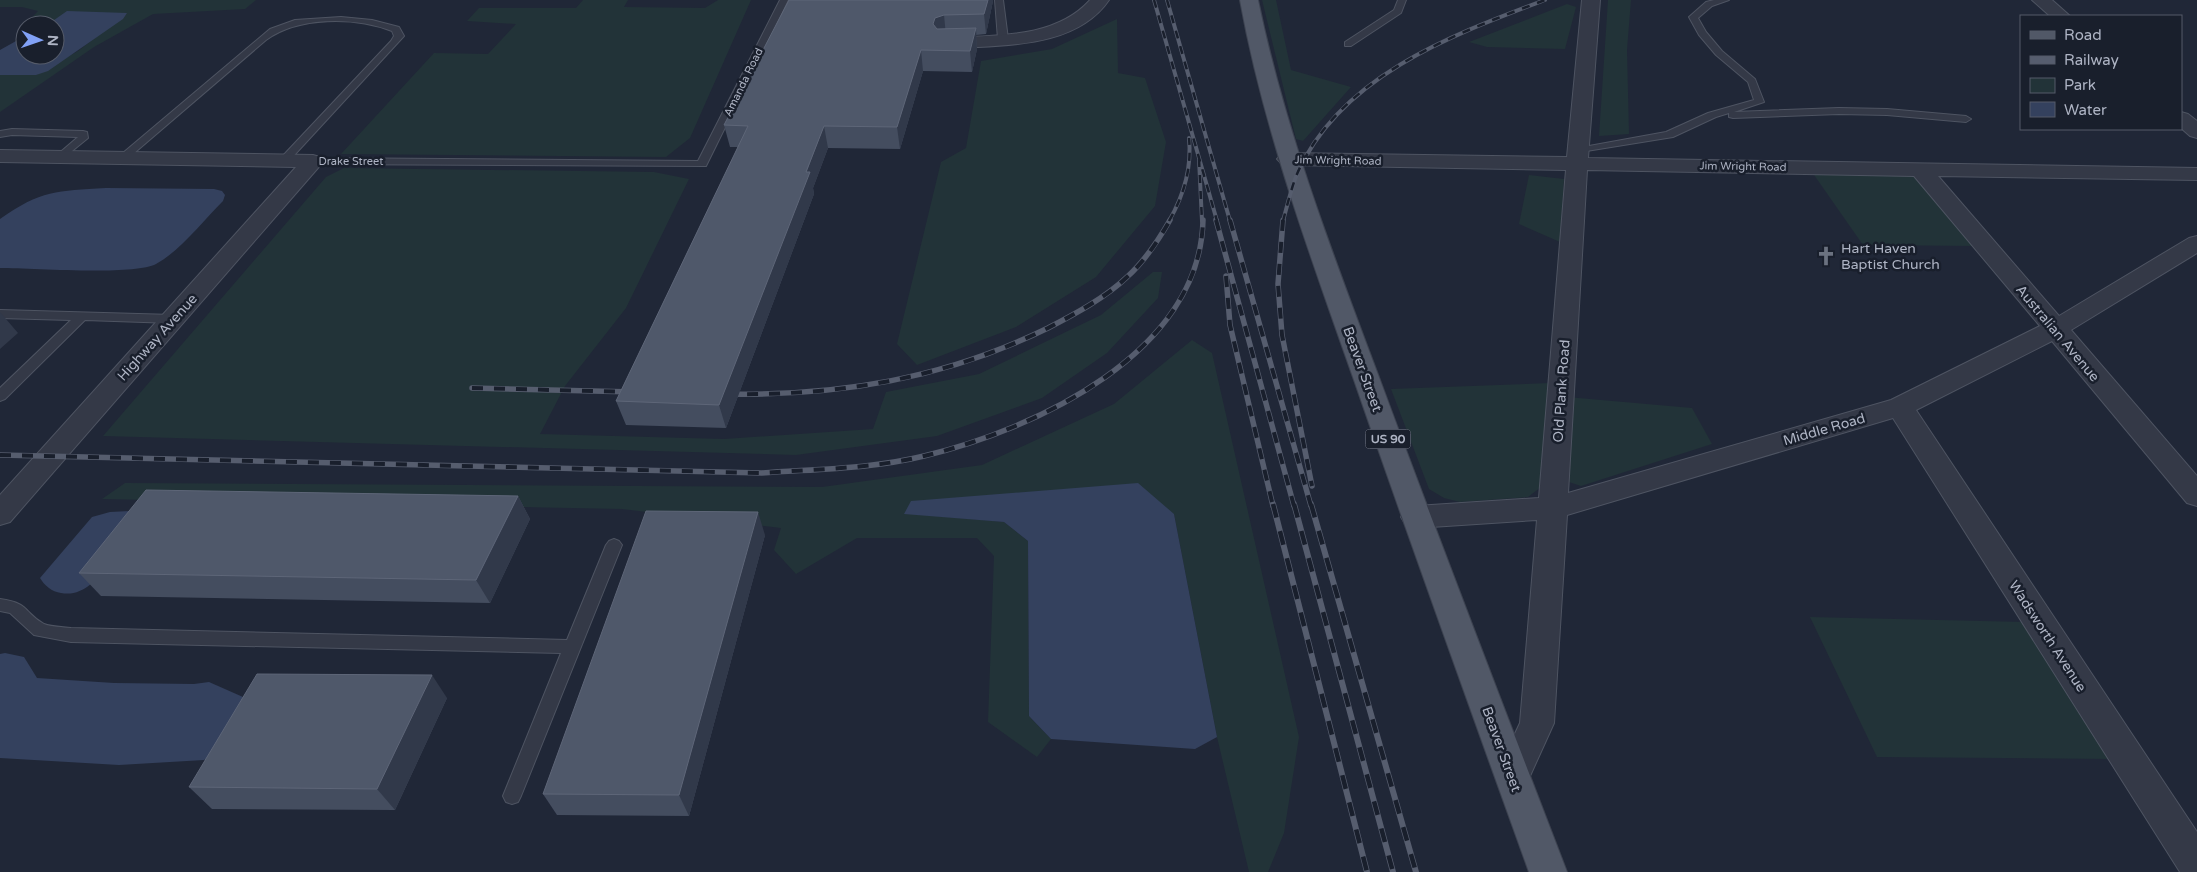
<svg xmlns="http://www.w3.org/2000/svg" width="2197" height="872" font-family="'Varela Round',sans-serif">
<style>
.green{fill:#223338}
.water{fill:#34415e}
.lines{fill:none;stroke-linecap:round;stroke-linejoin:round}
.lane-casing{stroke:#4e5462;stroke-width:2}
.street-casing{stroke:#4e5462;stroke-width:2}
.primary-casing{stroke:#3d4351;stroke-width:2}
.lane{fill:#343947;fill-rule:evenodd}
.street{fill:#343947;fill-rule:evenodd}
.primary{fill:#515867;fill-rule:evenodd}
.rail-far2-casing{stroke:#565d6e;stroke-width:4}
.rail-far1-casing{stroke:#565d6e;stroke-width:5.5}
.rail-casing{stroke:#565d6e;stroke-width:6}
.rail-far2{stroke:#191f2c;stroke-width:2.5;stroke-dasharray:8;stroke-linecap:butt}
.rail-far1{stroke:#191f2c;stroke-width:4;stroke-dasharray:11;stroke-linecap:butt}
.rail{stroke:#191f2c;stroke-width:4.5;stroke-dasharray:14;stroke-linecap:butt}
.wall{fill:#444d5f}
.shaded-wall{fill:#31394a}
.building{fill:#4f586a;stroke:#5e6678}
.labels{text-anchor:middle;stroke-width:5;stroke-linejoin:round;paint-order:stroke}
.far-street-label{font-size:11px;fill:#aeb4c4;stroke:#191f2c}
.shield{fill:#191f2c;stroke:#818796;stroke-width:1}
.shield-label{font-size:12px;font-weight:bold;fill:#aeb4c4}
.poi-label{font-size:14px;fill:#aeb4c4;stroke:#191f2c;text-anchor:start}
.street-label{font-size:14px;fill:#aeb4c4;stroke:#191f2c}
</style>
<rect width="100%" height="100%" fill="#202737"/>
<g class="green">
<polygon points="0,0 256,0 245,9 153,14 94,47 0,112 0,75 36,75 78,51 127,13 47,25 25,25 38,11 22,7 0,7"/>
<polygon points="583,0 628,0 624,7 705,8 718,0 751,0 690,138 666,157 341,154 434,53 488,54 516,24 467,21 479,8 576,8"/>
<polygon points="1262,0 1276,0 1291,70 1351,87 1303,141 1296,139"/>
<polygon points="1608,0 1631,0 1627,50 1629,134 1599,136"/>
<polygon points="1567,4 1576,7 1565,49 1487,47 1469,42"/>
<polygon points="1117,19 1118,73 1145,78 1166,142 1155,206 1096,277 1016,327 917,365 897,344 941,162 966,148 981,61 1052,49"/>
<polygon points="344,168 654,172 689,179 626,308 565,386 540,434 724,439 873,429 886,392 979,374 1101,315 1153,272 1162,272 1158,298 1107,353 1042,398 937,436 796,455 103,436 326,177"/>
<polygon points="1812,172 1913,176 1977,246 1863,245"/>
<polygon points="1529,175 1564,179 1560,242 1519,224"/>
<polygon points="1192,340 1212,353 1299,737 1284,833 1268,872 1249,872 1217,737 1174,514 904,513 1004,522 1028,541 1029,716 1051,739 1037,757 988,722 994,556 977,538 857,538 796,574 774,550 781,528 622,509 102,499 125,483 822,487 982,465 1114,404"/>
<polygon points="1550,383 1541,487 1528,497 1460,502 1444,498 1429,489 1391,389"/>
<polygon points="1567,397 1692,408 1712,444 1581,486 1563,480"/>
<polygon points="1810,617 2025,622 2113,759 1877,757"/>
</g>
<g class="water">
<polygon points="67,11 127,13 123,19 48,71 36,75 0,75 0,50 25,36 25,55 55,55 55,25 47,25"/>
<path d="M106,188l108,1 8,2 3,4 -2,6c-19,19 -43,50 -67,63 -23,12 -125,4 -156,4v-49c41,-29 57,-28 106,-31z"/>
<polygon points="1138,483 1174,514 1217,737 1195,749 1051,739 1029,716 1028,541 1004,522 904,514 911,501"/>
<path d="M130,511c-12,28 -29,89 -69,82 -9,-1 -17,-8 -21,-15l52,-61 18,-5z"/>
<polygon points="5,653 24,657 37,678 114,683 194,684 209,682 243,697 246,705 216,754 204,760 119,765 0,758 0,654"/>
</g>
<g class="lines">
<defs>
<g id="lane">
<polygon points="780,0 788,0 706,166 313,164 308,161 313,158 698,161"/>
<polygon points="995,0 1003,0 1008,39 1003,42 998,39"/>
<polygon points="1398,0 1406,0 1401,13 1351,46 1345,46 1345,42 1394,10"/>
<polygon points="1714,0 1729,0 1712,6 1698,18 1706,32 1722,51 1755,79 1764,102 1734,112 1839,108 1887,109 1966,116 1971,119 1966,122 1887,115 1839,114 1733,118 1729,117 1729,113 1716,117 1673,137 1574,153 1573,151 1578,148 1666,132 1708,113 1754,100 1748,82 1716,55 1699,35 1689,17 1706,2"/>
<path d="M341,17l31,3 27,7 5,9 -117,127h-8l-1,-2 113,-120 3,-5 -2,-5c-37,-14 -93,-15 -126,9l-140,120 -4,1 -5,-3 153,-129 25,-9z"/>
<polygon points="12,129 83,131 87,132 88,138 61,160 57,159 57,155 78,137 12,135 0,137 0,131"/>
<polygon points="0,310 173,315 179,319 173,323 85,320 5,399 0,401 0,388 71,320 0,318"/>
<path d="M614,539l5,2 3,4 -101,251 -3,6 -6,2 -6,-2 -3,-6 58,-143 -490,-11 -37,-7 -24,-22 -10,-2v-12c30,4 23,13 44,25 7,3 19,3 27,4l496,12 39,-95 3,-4z"/>
</g>
<g id="street">
<path d="M1090,0h19c-28,41 -85,45 -131,47 -12,1 -26,4 -39,1l-2,-4 2,-4 7,-2c49,-3 109,1 144,-38z"/>
<path d="M1582,0h18l-12,158 609,10v12l-259,-4 121,140 130,-78 8,-2v17l-126,77 126,146v30l-10,-3 -135,-162 -136,69 281,422v40h-17l-287,-454 -326,97 -13,208 -29,64 -12,5 -12,-5 -6,-11 25,-53 17,-203 -121,8 -10,-3 -5,-8 5,-8 10,-3 123,-8 27,-328 -278,-5 -7,-2 -4,-4 4,-4 7,-2 279,4zM1587,170l327,6 126,150 -149,74 -323,93z"/>
<polygon points="2032,0 2052,0 2070,16 2050,16"/>
<polygon points="2181,112 2188,114 2197,121 2197,138 2190,136 2181,128"/>
<polygon points="0,150 313,155 320,157 324,161 10,522 0,525 0,495 296,167 0,162"/>
</g>
<path id="primary" d="M1240,0h18c27,131 75,255 122,380 61,165 124,328 187,492h-38c-59,-164 -118,-327 -175,-492 -44,-125 -90,-249 -114,-380z"/>
</defs>
<use href="#lane" class="lane-casing"/>
<use href="#street" class="street-casing"/>
<use href="#primary" class="primary-casing"/>
<use href="#lane" class="lane"/>
<use href="#street" class="street"/>
<use href="#primary" class="primary"/>
<defs>
<g id="rail-far2">
<polyline points="1154,0 1217,221"/>
<polyline points="1167,0 1230,221"/>
<polyline points="1199,159 1202,221"/>
<path d="M1169,221c15,-26 23,-53 20,-83"/>
<path d="M1283,221c4,-15 8,-32 14,-47 43,-98 155,-139 248,-174"/>
</g>
<g id="rail-far1">
<polyline points="1216,220 1294,506"/>
<polyline points="1230,220 1311,506"/>
<polyline points="1283,220 1278,284 1282,335 1312,486"/>
<polyline points="1226,276 1230,325 1273,506"/>
<polyline points="472,388 635,392"/>
<path d="M725,394c114,2 219,-15 323,-66 27,-14 57,-30 79,-51 18,-16 31,-36 43,-57"/>
<path d="M0,455l762,18c54,-4 109,-4 162,-17 112,-27 276,-103 279,-236"/>
</g>
<g id="rail">
<polyline points="1273,504 1367,872"/>
<polyline points="1294,504 1393,872"/>
<polyline points="1311,504 1416,872"/>
</g>
</defs>
<use href="#rail-far2" class="rail-far2-casing"/>
<use href="#rail-far1" class="rail-far1-casing"/>
<use href="#rail" class="rail-casing"/>
<use href="#rail-far2" class="rail-far2"/>
<use href="#rail-far1" class="rail-far1"/>
<use href="#rail" class="rail"/>
</g>
<g class="wall">
<polygon points="789,0 993,1 986,34 976,35 977,49 972,72 923,71 900,149 828,148 813,188 814,194 726,428 626,425 616,401 738,147 730,147 724,125"/>
<polygon points="518,496 530,519 490,603 101,596 79,573"/>
<polygon points="765,535 689,816 557,815 543,794"/>
<polygon points="447,698 395,810 212,809 189,787"/>
</g>
<g class="shaded-wall">
<polygon points="988,0 993,0 993,1 986,34 984,14"/>
<polygon points="944,15 946,36 937,39 933,24 935,18"/>
<polygon points="976,28 977,49 972,72 970,51"/>
<polygon points="921,50 923,71 900,149 897,127"/>
<polygon points="824,126 828,148 813,188 814,194 726,428 719,405"/>
<polygon points="0,312 18,333 0,349"/>
<polygon points="518,496 530,519 490,603 476,580"/>
<polygon points="758,512 765,535 689,816 679,795"/>
<polygon points="432,675 447,698 395,810 377,789"/>
</g>
<g class="building">
<polygon points="789,0 988,0 984,14 944,15 935,18 933,24 937,29 976,28 970,51 921,50 897,127 824,126 806,172 810,172 719,405 616,401 748,126 724,125"/>
<polygon points="146,490 518,496 476,580 79,573"/>
<polygon points="646,511 758,512 679,795 543,794"/>
<polygon points="257,674 432,675 377,789 189,787"/>
</g>
<defs>
<symbol id="church-bare" viewBox="-9 -9 18 18"><path d="M-1.2-6h2.4v3.5h3.3v2.4h-3.3V6h-2.4V-.1h-3.3v-2.4h3.3Z" fill="#6b7280" stroke="#191f2c" stroke-width="2.5" paint-order="stroke"/></symbol>
</defs>
<g fill-rule="evenodd">
<use href="#church-bare" x="1812" y="242" width="28" height="28"/>
</g>
<g class="labels">
<g class="far-street-label">
<text transform="translate(743 82) rotate(-64)" y="4">Amanda Road</text>
<text transform="translate(1338 160) rotate(1)" y="4">Jim Wright Road</text>
<text x="351" y="165">Drake Street</text>
<text transform="translate(1743 166) rotate(1)" y="4">Jim Wright Road</text>
</g>
<rect class="shield" x="1365.5" y="429.5" width="45" height="19" rx="4"/>
<g class="shield-label">
<text x="1388" y="443">US 90</text>
</g>
<g class="poi-label">
<text x="1841" y="253">Hart Haven<tspan x="1841" dy="16">Baptist Church</tspan></text>
</g>
<g class="street-label">
<text transform="translate(2058 333) rotate(50)" y="5">Australian Avenue</text>
<text transform="translate(157 337) rotate(-48)" y="5">Highway Avenue</text>
<text transform="translate(1363 369) rotate(70)" y="5">Beaver Street</text>
<text transform="translate(1561 391) rotate(-86)" y="5">Old Plank Road</text>
<text transform="translate(1824 429) rotate(-16)" y="5">Middle Road</text>
<text transform="translate(2048 636) rotate(57)" y="5">Wadsworth Avenue</text>
<text transform="translate(1502 749) rotate(70)" y="5">Beaver Street</text>
</g>
</g>
<rect x="2020" y="15" width="162" height="115" fill="#191f2c" stroke="#555b69"/>
<rect x="2030" y="31" width="25" height="8" fill="#515867" stroke="#555b69"/>
<text x="2064" y="40" font-size="15" fill="#aeb4c4">Road</text>
<rect x="2030" y="56" width="25" height="8" fill="#565d6e" stroke="#555b69"/>
<text x="2064" y="65" font-size="15" fill="#aeb4c4">Railway</text>
<rect x="2030" y="78" width="25" height="15" fill="#223338" stroke="#555b69"/>
<text x="2064" y="90" font-size="15" fill="#aeb4c4">Park</text>
<rect x="2030" y="102" width="25" height="15" fill="#34415e" stroke="#555b69"/>
<text x="2064" y="115" font-size="15" fill="#aeb4c4">Water</text>
<g transform="translate(40 40) rotate(92)"><circle r="24" fill="#191f2c" stroke="#555b69"/>
<path d="M0-4L9 19L0 12L-9 19Z" fill="#81a1f6"/>
<text y="-8" font-size="14" font-weight="bold" text-anchor="middle" fill="#aeb4c4">N</text>
</g>
</svg>
